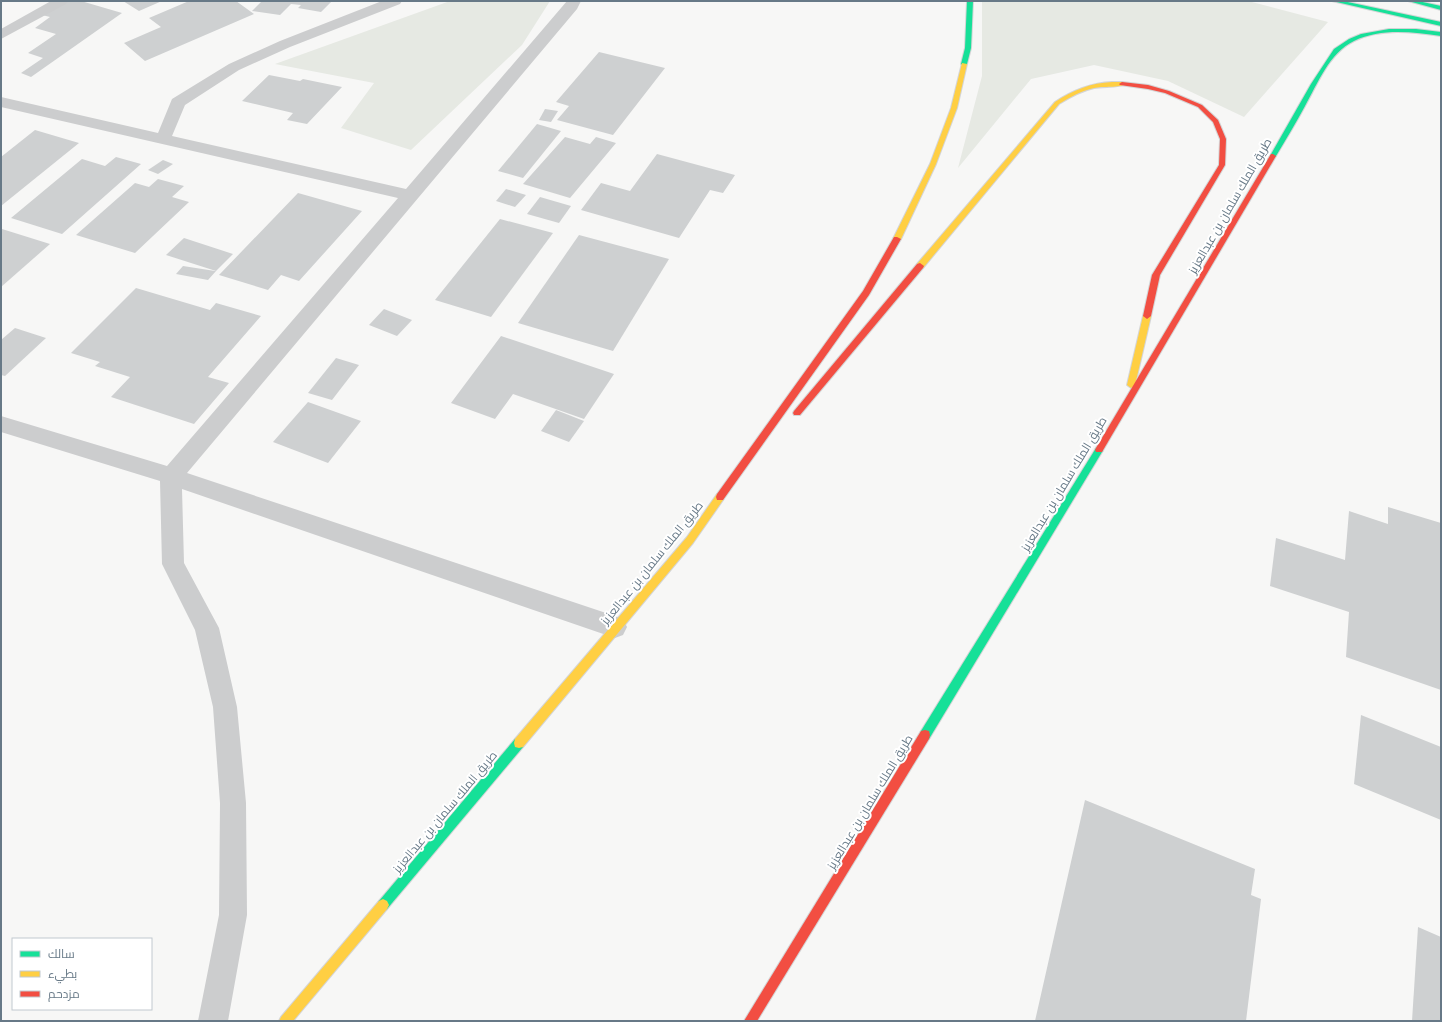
<svg xmlns="http://www.w3.org/2000/svg" width="1442" height="1022" font-family="'IBM Plex Sans',Cairo,sans-serif">
<style>
.green{fill:#e6e9e3}
.building{fill:#ced0d1}
.lines{fill:none;stroke-linecap:round;stroke-linejoin:round}
.fast-casing{stroke:#d4d5d6;stroke-width:2}
.slow-casing{stroke:#d4d5d6;stroke-width:2}
.jam-casing{stroke:#d4d5d6;stroke-width:2}
.street{fill:#cccdce;fill-rule:evenodd}
.fast{fill:#16e098;fill-rule:evenodd}
.slow{fill:#ffcf43;fill-rule:evenodd}
.jam{fill:#f24e42;fill-rule:evenodd}
.labels{text-anchor:middle;stroke-width:4;stroke-linejoin:round;paint-order:stroke}
.street-label{font-size:12px;fill:#677987;stroke:#fff}
</style>
<rect width="100%" height="100%" fill="#f7f7f6"/>
<g class="green">
<polygon points="450,1 550,1 522,45 411,150 341,128 374,83 275,64"/>
<polygon points="982,1 1248,1 1328,22 1244,117 1168,81 1094,65 1031,79 958,168 982,76"/>
</g>
<g class="building">
<polygon points="63,1 81,1 122,13 31,77 21,73 43,58 28,53 56,34 35,28 50,17 42,15"/>
<polygon points="123,1 162,1 139,11"/>
<polygon points="189,1 236,1 254,14 145,61 124,43 161,27 149,18"/>
<polygon points="262,1 332,1 321,12 298,8 301,5 291,4 280,15 252,11"/>
<polygon points="599,52 665,68 613,135 557,120 569,106 556,102"/>
<polygon points="269,75 300,81 303,79 342,87 307,124 287,120 293,113 242,101"/>
<polygon points="545,109 558,111 551,122 539,120"/>
<polygon points="537,124 561,131 523,178 498,171"/>
<polygon points="35,130 79,143 1,206 1,157"/>
<polygon points="565,137 590,144 596,137 616,143 570,198 523,184"/>
<polygon points="657,154 735,175 723,193 710,190 679,238 581,210 601,183 630,191"/>
<polygon points="116,157 141,164 62,234 11,218 82,159 105,166"/>
<polygon points="163,160 173,164 158,174 148,170"/>
<polygon points="158,179 184,186 172,197 189,202 135,253 76,235 135,183 149,187"/>
<polygon points="506,189 526,195 515,207 496,201"/>
<polygon points="298,193 362,211 299,281 281,275 268,290 219,275"/>
<polygon points="540,197 571,206 559,223 527,214"/>
<polygon points="500,219 553,233 491,317 435,300"/>
<polygon points="2,229 50,244 1,287 1,230"/>
<polygon points="579,235 669,259 613,351 518,323"/>
<polygon points="184,238 233,254 216,271 166,255"/>
<polygon points="183,266 215,271 216,271 208,280 176,274"/>
<polygon points="136,288 210,310 216,303 261,316 208,377 229,383 194,424 111,397 130,377 95,366 100,362 71,353"/>
<polygon points="384,309 412,320 397,336 369,325"/>
<polygon points="15,328 46,338 5,376 1,375 1,340"/>
<polygon points="501,336 614,374 584,419 513,394 495,419 451,403"/>
<polygon points="336,358 359,365 332,400 308,393"/>
<polygon points="308,402 361,421 328,463 273,442"/>
<polygon points="556,410 584,421 569,442 541,431"/>
<polygon points="1388,507 1441,523 1441,690 1346,657 1349,612 1270,586 1276,538 1345,560 1349,511 1388,524"/>
<polygon points="1361,715 1441,747 1441,820 1354,784"/>
<polygon points="1085,800 1255,869 1251,895 1261,899 1246,1021 1035,1021"/>
<polygon points="1418,927 1441,937 1441,1021 1412,1021"/>
</g>
<g class="lines">
<defs>
<g id="fast">
<polygon points="967,1 973,1 971,48 967,64 964,66 961,64 965,48"/>
<polygon points="1332,1 1343,1 1441,22 1441,26"/>
<polygon points="1408,1 1418,1 1441,6 1441,10"/>
<path d="M1389,29h27l25,3v4c-29,-4 -60,-8 -87,5 -25,12 -36,42 -49,65 -9,17 -19,33 -29,50l-3,2h-2l-1,-2 41,-72 23,-35 15,-10 12,-5z"/>
<polygon points="1099,447 1102,448 1103,450 1102,452 929,739 925,740 921,739 920,735 921,731 1096,448"/>
<polygon points="519,738 523,739 524,743 523,747 387,909 383,911 379,909 377,905 379,901 515,739"/>
</g>
<g id="slow">
<polygon points="962,63 967,64 957,108 936,164 901,239 897,241 894,241 893,239 930,164 951,108"/>
<path d="M1112,82h10l3,2c-5,4 -23,2 -31,4 -13,3 -24,9 -35,16l-136,164h-6v-4l138,-162c18,-12 36,-19 57,-20z"/>
<polygon points="1147,313 1151,316 1135,385 1131,388 1127,385 1143,316"/>
<polygon points="720,493 723,494 724,497 723,500 693,543 523,747 519,748 515,747 514,743 515,739 687,537 717,494"/>
<polygon points="383,899 387,901 389,905 387,909 293,1021 279,1021 281,1017 379,901"/>
</g>
<g id="jam">
<polygon points="1122,82 1148,85 1169,91 1202,105 1218,120 1226,139 1225,165 1160,275 1151,316 1147,319 1143,316 1152,275 1219,165 1220,139 1213,122 1198,107 1165,93 1148,89 1120,85 1119,84"/>
<polygon points="1271,154 1273,154 1276,156 1102,452 1096,452 1095,450 1096,448"/>
<polygon points="894,237 897,237 901,239 869,295 723,500 717,500 716,497 717,494 863,291"/>
<polygon points="920,263 924,266 923,268 800,415 794,415 793,413 794,411 917,264"/>
<polygon points="925,730 929,731 930,735 929,739 757,1021 744,1021 921,731"/>
</g>
</defs>
<use href="#fast" class="fast-casing"/>
<use href="#slow" class="slow-casing"/>
<use href="#jam" class="jam-casing"/>
<g class="street">
<polygon points="51,1 68,1 66,4 1,39 1,29"/>
<polygon points="382,1 402,1 400,4 290,47 239,70 185,105 172,136 406,189 567,1 581,1 577,9 187,473 615,616 623,619 627,627 623,635 615,638 182,489 184,563 219,628 237,707 246,803 247,915 228,1021 198,1021 219,915 220,803 213,707 195,630 162,564 160,481 1,432 1,416 167,466 398,198 1,107 1,97 158,133 172,99 229,64 280,41"/>
</g>
<use href="#fast" class="fast"/>
<use href="#slow" class="slow"/>
<use href="#jam" class="jam"/>
</g>
<g class="labels">
<g class="street-label">
<text transform="translate(1230 206) rotate(-60)" y="4">طريق الملك سلمان بن عبدالعزيز</text>
<text transform="translate(1064 484) rotate(-59)" y="4">طريق الملك سلمان بن عبدالعزيز</text>
<text transform="translate(652 563) rotate(-51)" y="4">طريق الملك سلمان بن عبدالعزيز</text>
<text transform="translate(870 802) rotate(-59)" y="4">طريق الملك سلمان بن عبدالعزيز</text>
<text transform="translate(445 812) rotate(-50)" y="4">طريق الملك سلمان بن عبدالعزيز</text>
</g>
</g>
<rect width="1442" height="1022" fill="none" stroke="#677987" stroke-width="4"/>
<rect x="12" y="938" width="140" height="72" fill="#ffffff" stroke="#c2c9cf"/>
<rect x="20" y="951" width="20" height="6" fill="#16e098" stroke="#c2c9cf"/>
<text x="48" y="958" font-size="12" fill="#677987">سالك</text>
<rect x="20" y="971" width="20" height="6" fill="#ffcf43" stroke="#c2c9cf"/>
<text x="48" y="978" font-size="12" fill="#677987">بطيء</text>
<rect x="20" y="991" width="20" height="6" fill="#f24e42" stroke="#c2c9cf"/>
<text x="48" y="998" font-size="12" fill="#677987">مزدحم</text>
</svg>
